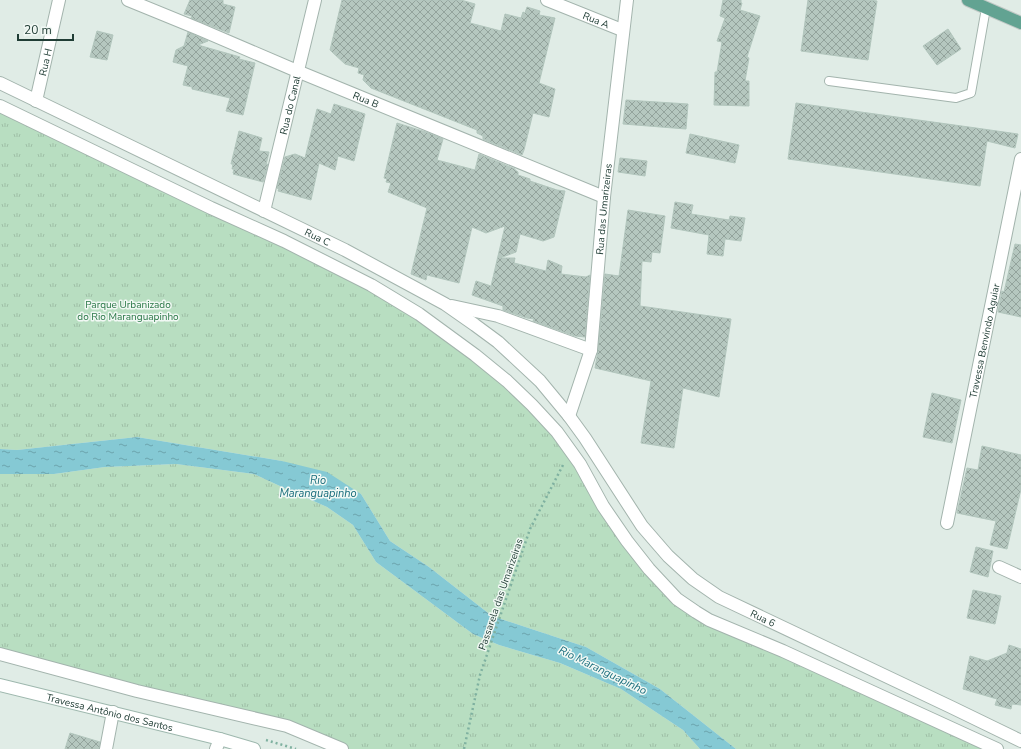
<svg xmlns="http://www.w3.org/2000/svg" width="1021" height="749" font-family="'Nunito Sans',sans-serif">
<style>
.park{fill:url(#park-tufts)}
.water{fill:url(#water-ripples)}
.building{fill:url(#building-cross-hatch);stroke:#b2c6bd}
.lines{fill:none;stroke-linecap:round;stroke-linejoin:round}
.service-casing{stroke:#a3b4ad;stroke-width:10}
.pedestrian-casing{stroke:#a3b4ad;stroke-width:14}
.minor-casing{stroke:#a3b4ad;stroke-width:14}
.secondary-casing{stroke:#9eb8ae;stroke-width:14}
.primary-casing{stroke:#c1c9c6;stroke-width:14}
.path{stroke:#7fb1a0;stroke-width:2.5;stroke-dasharray:2 3;stroke-linecap:butt}
.service{stroke:#fff;stroke-width:8}
.pedestrian{stroke:#fff;stroke-width:12}
.minor{stroke:#fff;stroke-width:12}
.secondary{stroke:#fff;stroke-width:12}
.primary{stroke:#62a392;stroke-width:12}
.labels{text-anchor:middle;stroke-width:3;stroke-linejoin:round;paint-order:stroke}
.street-label{font-size:10px;fill:#203d35;stroke:#f1f8f4}
.park-label{font-size:10px;fill:#287645;stroke:#f1f8f4}
.water-label{font-size:11px;font-style:italic;fill:#176c7b;stroke:#f1f8f4}
</style>
<defs>
<pattern id="park-tufts" width="24" height="20" patternUnits="userSpaceOnUse"><rect width="24" height="20" fill="#b8dec1"/><path d="M3 7l-1-3M5 7V3M7 7l1-3M15 17l-1-3M17 17v-4M19 17l1-3" fill="none" stroke="#9ebfa6"/></pattern>
<pattern id="water-ripples" width="26" height="14" patternUnits="userSpaceOnUse"><rect width="26" height="14" fill="#85c9d4"/><path d="M2 4q2-2 4 0t4 0M15 11q2-2 4 0t4 0" fill="none" stroke="#6ca4ad"/></pattern>
<pattern id="building-cross-hatch" width="8" height="8" patternUnits="userSpaceOnUse"><rect width="8" height="8" fill="#b5c7bf"/><path d="M0 0l8 8M0 8l8-8" fill="none" stroke="#93a39c"/></pattern>
</defs>
<rect width="100%" height="100%" fill="#e0ece6"/>
<g class="park">
<polygon points="0,106 371,285 532,405 603,506 677,599 997,749 736,749 660,689 586,647 492,616 429,567 390,541 361,494 282,461 137,437 17,450 0,449"/>
<polygon points="176,464 254,474 282,487 327,507 353,525 376,562 473,634 499,645 560,663 621,689 683,730 700,749 342,749 287,726 0,654 0,474 54,474 105,467"/>
</g>
<polygon class="water" points="137,437 282,461 327,472 361,494 390,541 429,567 492,616 586,647 660,689 736,749 700,749 683,730 621,689 560,663 499,645 473,634 376,562 353,525 327,507 282,487 254,474 176,464 105,467 54,474 0,474 0,449 17,450"/>
<g class="building">
<polygon points="190,0 223,0 223,4 235,7 229,33 191,18 192,16 184,14"/>
<polygon points="342,0 461,0 475,4 470,23 501,31 505,14 521,18 523,12 525,13 527,7 540,11 539,15 555,18 539,83 555,89 549,117 533,113 524,150 522,155 483,139 483,136 477,133 477,130 371,88 363,80 364,75 358,73 359,68 345,64 330,50"/>
<polygon points="723,0 741,0 741,3 742,3 740,10 760,16 747,57 749,58 745,81 749,81 749,106 714,105 715,72 717,72 722,42 717,41 725,18 720,16"/>
<polygon points="808,0 868,0 877,1 868,60 801,51"/>
<polygon points="948,29 961,49 937,65 923,46"/>
<polygon points="97,31 113,35 107,60 90,57"/>
<polygon points="188,32 208,41 198,45 240,57 239,59 255,63 243,115 226,111 230,98 192,89 192,87 183,85 188,66 173,62 176,50 184,46"/>
<polygon points="626,100 688,104 686,129 623,124"/>
<polygon points="796,103 976,128 1018,134 1015,148 987,141 980,186 788,159"/>
<polygon points="334,104 365,114 354,161 338,156 335,170 319,163 311,200 278,191 279,189 277,188 285,157 295,154 305,158 317,109 331,114"/>
<polygon points="397,123 429,133 443,139 437,160 475,170 479,154 515,169 515,170 518,172 518,175 530,179 530,181 557,190 565,191 554,237 543,241 520,234 516,252 500,258 515,258 514,263 546,271 548,260 562,266 561,274 586,277 590,275 585,337 575,336 533,321 534,319 527,318 503,310 503,306 472,295 476,281 491,286 505,226 486,233 472,227 459,283 427,275 426,280 411,274 427,208 388,192 391,183 386,182 387,179 384,178"/>
<polygon points="239,131 262,138 259,151 269,152 266,165 268,164 263,182 233,174 234,173 233,173 234,169 232,169 233,164 231,164"/>
<polygon points="690,134 739,145 735,163 686,153"/>
<polygon points="620,158 647,161 645,176 618,172"/>
<polygon points="675,202 693,205 691,214 729,220 730,216 745,218 741,241 725,239 723,256 707,254 709,235 671,228"/>
<polygon points="628,210 665,216 660,253 652,252 651,262 642,261 640,306 731,319 719,397 683,388 674,448 641,443 651,381 595,368 598,351 605,274 619,276"/>
<polygon points="1015,244 1021,245 1021,317 998,312 1002,291 1004,292"/>
<polygon points="932,393 961,400 952,443 923,437"/>
<polygon points="982,446 1021,455 1021,489 1007,549 990,545 996,521 957,513 967,468 978,470"/>
<polygon points="976,547 993,551 988,577 970,572"/>
<polygon points="973,590 1001,596 995,624 967,618"/>
<polygon points="1009,645 1021,649 1021,705 1012,704 1011,709 995,705 997,699 963,689 970,656 987,661 1007,653"/>
<polygon points="70,733 100,742 99,749 65,749"/>
</g>
<g class="lines">
<defs>
<polyline id="service" points="829,81 956,98 971,93 986,8"/>
<g id="pedestrian">
<polyline points="0,106 211,208 284,241 371,285 419,314 475,355 507,381 532,405 557,432 580,464 603,506 627,541 649,569 677,599 696,612 709,620 783,651 997,749"/>
<polyline points="0,654 137,691 287,726 342,749"/>
</g>
<g id="minor">
<path id="s1" d="M128,0l71,29 98,42 307,126"/>
<path id="s2" d="M547,0l75,30"/>
<path id="s3" d="M0,83l345,167 100,54 30,21 23,17 42,39 29,35 16,22 57,88 26,30 25,23 26,18 232,110 70,34"/>
<path id="s4" d="M36,101l23,-101"/>
<path id="s5" d="M264,211l51,-211"/>
<polyline points="452,306 498,316 591,350"/>
<path id="s6" d="M569,416l22,-66 13,-153 23,-197"/>
<path id="s7" d="M947,523l74,-364"/>
<polyline points="999,567 1021,577"/>
<polyline points="106,749 113,712"/>
<polyline points="216,749 220,739"/>
</g>
<g id="secondary">
<path id="s8" d="M0,685l220,54 34,10"/>
</g>
<polyline id="primary" points="968,0 1021,23"/>
</defs>
<use href="#service" class="service-casing"/>
<use href="#pedestrian" class="pedestrian-casing"/>
<use href="#minor" class="minor-casing"/>
<use href="#secondary" class="secondary-casing"/>
<use href="#primary" class="primary-casing"/>
<g class="path">
<polyline points="266,740 296,749"/>
<polyline points="464,749 480,675 530,529 563,465"/>
</g>
<use href="#service" class="service"/>
<use href="#pedestrian" class="pedestrian"/>
<use href="#minor" class="minor"/>
<use href="#secondary" class="secondary"/>
<use href="#primary" class="primary"/>
</g>
<g class="labels">
<g class="street-label">
<text dy="4" stroke="none"><textPath href="#s2" startOffset="53">Rua A</textPath></text>
<text dy="4" stroke="none"><textPath href="#s4" startOffset="40">Rua H</textPath></text>
<text dy="4" stroke="none"><textPath href="#s1" startOffset="258">Rua B</textPath></text>
<text dy="4" stroke="none"><textPath href="#s5" startOffset="109">Rua do Canal</textPath></text>
<text dy="4" stroke="none"><textPath href="#s6" startOffset="211">Rua das Umarizeiras</textPath></text>
<text dy="4" stroke="none"><textPath href="#s3" startOffset="353">Rua C</textPath></text>
<text dy="4" stroke="none"><textPath href="#s7" startOffset="186">Travessa Benvindo Aguiar</textPath></text>
<text transform="translate(500 594) rotate(-71)" y="4">Passarela das Umarizeiras</text>
<text dy="4" stroke="none"><textPath href="#s3" startOffset="951">Rua 6</textPath></text>
<text dy="4" stroke="none"><textPath href="#s8" startOffset="113">Travessa Antônio dos Santos</textPath></text>
</g>
<g class="park-label">
<text x="128" y="308">Parque Urbanizado<tspan x="128" dy="12">do Rio Maranguapinho</tspan></text>
</g>
<g class="water-label">
<text x="318" y="484">Rio<tspan x="318" dy="13">Maranguapinho</tspan></text>
<text transform="translate(603 670) rotate(26)" y="4">Rio Maranguapinho</text>
</g>
</g>
<path d="M18 34v6h55v-6" fill="none" stroke="#203d35" stroke-width="2"/>
<text x="24" y="34" font-size="12" fill="#203d35" stroke="#f1f8f4" stroke-width="3" paint-order="stroke">20 m</text>
</svg>
